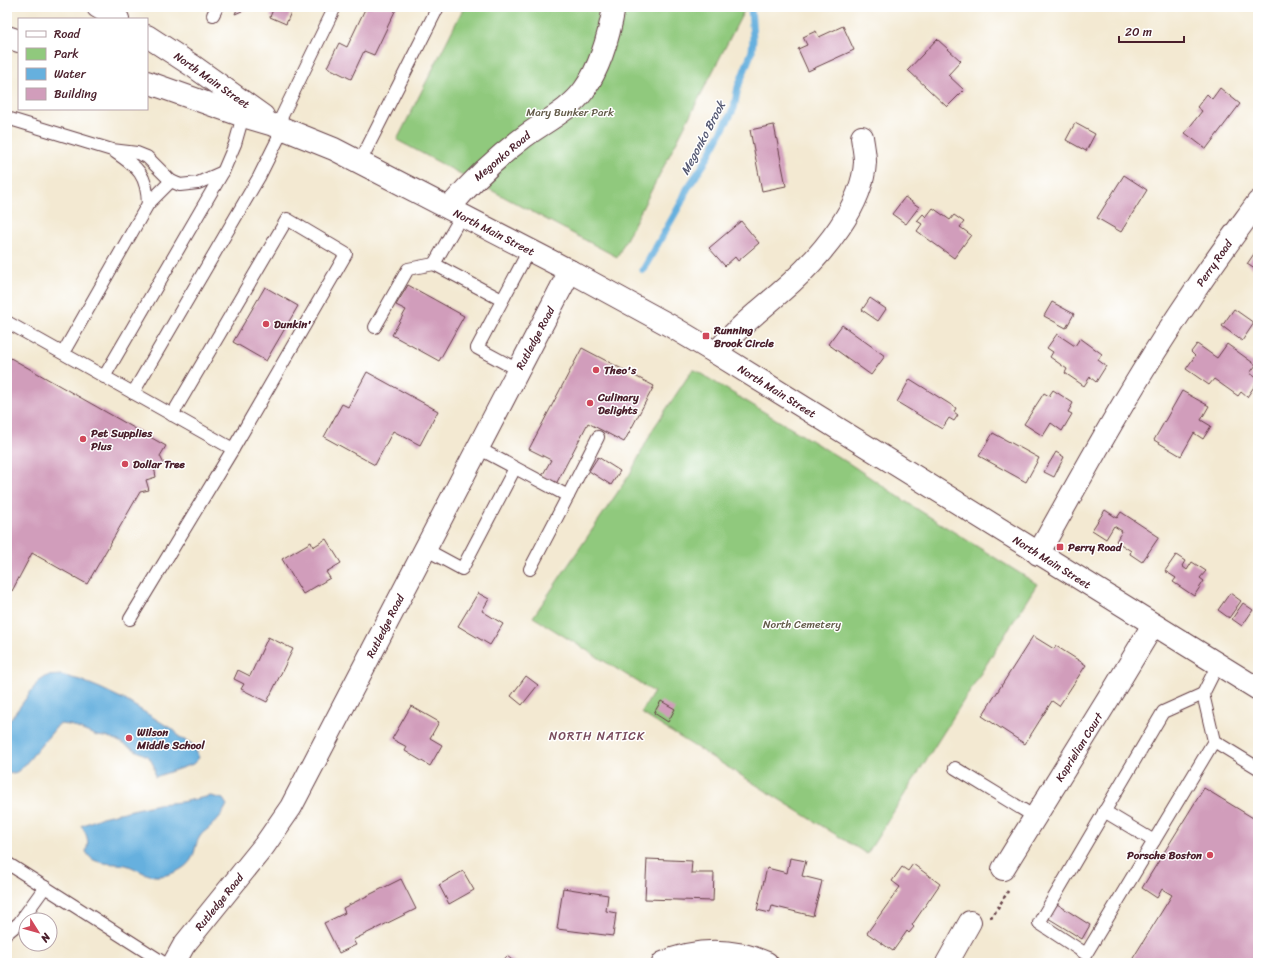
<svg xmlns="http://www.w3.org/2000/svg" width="1265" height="970" font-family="Sriracha,sans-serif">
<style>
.green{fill:#90c97d;stroke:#6d7454}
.water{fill:#66b0de;stroke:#586884}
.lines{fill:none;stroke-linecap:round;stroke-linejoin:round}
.stream{stroke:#66b0de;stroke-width:7}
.building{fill:#d19dbb}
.lane-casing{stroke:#633d44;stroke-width:14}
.street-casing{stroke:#633d44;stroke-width:24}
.primary-casing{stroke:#633d44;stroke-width:24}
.path{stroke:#633d44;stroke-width:2.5;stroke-dasharray:3 3;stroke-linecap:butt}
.lane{stroke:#fff;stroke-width:12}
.street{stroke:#fff;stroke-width:22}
.primary{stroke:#fff;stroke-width:22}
.poi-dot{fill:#d1495b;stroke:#fff;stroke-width:1.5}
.labels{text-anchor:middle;stroke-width:3;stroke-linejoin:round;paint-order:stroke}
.street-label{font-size:11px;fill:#4a1f2b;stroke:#fff}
.park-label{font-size:11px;fill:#625a48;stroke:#fff}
.poi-label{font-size:11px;font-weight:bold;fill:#4a1f2b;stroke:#fff;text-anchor:start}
.water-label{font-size:12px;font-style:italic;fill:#555973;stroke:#fff}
.neighbourhood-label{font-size:12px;letter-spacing:1px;fill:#794b5d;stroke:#fff}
</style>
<rect width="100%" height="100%" fill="#fff"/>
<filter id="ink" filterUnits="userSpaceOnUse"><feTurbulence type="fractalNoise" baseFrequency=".025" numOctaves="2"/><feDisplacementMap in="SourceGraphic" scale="8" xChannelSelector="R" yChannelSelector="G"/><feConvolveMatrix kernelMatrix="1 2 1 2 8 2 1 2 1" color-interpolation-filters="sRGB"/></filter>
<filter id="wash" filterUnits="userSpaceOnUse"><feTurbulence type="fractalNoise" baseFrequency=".012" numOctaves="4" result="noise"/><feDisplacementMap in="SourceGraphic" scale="16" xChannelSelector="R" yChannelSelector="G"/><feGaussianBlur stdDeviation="0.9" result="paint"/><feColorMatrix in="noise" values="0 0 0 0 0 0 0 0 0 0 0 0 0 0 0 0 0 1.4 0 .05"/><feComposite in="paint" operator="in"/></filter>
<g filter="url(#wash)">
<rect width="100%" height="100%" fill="#f3e9d2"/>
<g class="green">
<polygon points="464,7 746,7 617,257 397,140"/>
<polygon points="693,369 850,464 914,507 1037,584 867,854 641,713 654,692 533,617 630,474 653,429"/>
</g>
<g class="water">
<polygon points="61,675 80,680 100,688 125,700 175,731 180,738 191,743 196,751 199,758 193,764 155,777 154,766 149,757 112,738 97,736 70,725 59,724 22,768 14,774 7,773 7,724 38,682 47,676"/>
<path d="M211,796l12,3 4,6c-4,8 -8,14 -15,20 -3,4 -8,6 -11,10 -6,8 -5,15 -9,23 -6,12 -25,19 -37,18 -11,-1 -19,-8 -29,-11 -11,-2 -24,0 -34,-6 -2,-1 -4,-5 -6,-7 3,-10 2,-17 -5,-26l21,-9 56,-13 23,-2z"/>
</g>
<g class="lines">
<polyline class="stream" points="643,270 681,203 687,189 704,164 734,108 738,87 752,51 753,39 751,7"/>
</g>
<g id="blocks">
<g class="building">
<polygon points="238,7 251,7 235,14"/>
<polygon points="274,7 293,7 286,24 270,17"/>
<polygon points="366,7 397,7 374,55 364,51 351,79 327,67 339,43 347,47"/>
<polygon points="843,26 854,50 808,71 798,49 807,45 803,37 816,31 819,37"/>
<polygon points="937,39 961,61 948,75 964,90 947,107 908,70"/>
<polygon points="1220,88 1240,104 1206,149 1185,133 1202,111 1197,107 1207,94 1212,99"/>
<polygon points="1075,123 1095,134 1086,151 1066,140"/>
<polygon points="774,125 786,186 762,191 750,130"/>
<polygon points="1124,175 1147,190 1121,232 1097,218"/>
<polygon points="905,197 919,207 906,224 892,214"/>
<polygon points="933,208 950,220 954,215 964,222 960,227 971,235 954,258 917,231 922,224 917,221 923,214 926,217"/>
<polygon points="741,221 759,243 738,261 735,257 725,266 709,248"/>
<polygon points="1258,248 1258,271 1247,264"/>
<polygon points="408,285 464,316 439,361 392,335 406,310 396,305"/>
<polygon points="265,287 298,306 266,361 233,342"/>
<polygon points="870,298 886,309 878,321 862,310"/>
<polygon points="1052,302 1074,314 1066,328 1044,316"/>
<polygon points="1234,309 1254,323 1242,341 1222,326"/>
<polygon points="842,325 885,356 871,375 828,344"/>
<polygon points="1057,334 1075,346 1080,338 1102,354 1098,360 1106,366 1096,382 1090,377 1084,386 1065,373 1067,369 1050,357 1053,352 1047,348"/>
<polygon points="1197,344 1217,358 1227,344 1256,365 1250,373 1258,379 1258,381 1247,397 1241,392 1238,396 1214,379 1209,385 1186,369 1195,356 1191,352"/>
<polygon points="582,348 654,386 624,442 588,423 556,484 542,476 551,460 529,449"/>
<polygon points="7,356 166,446 160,456 164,464 154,467 156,477 146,480 149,490 140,492 87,584 32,553 12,591 7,588"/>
<polygon points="367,372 438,411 420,445 393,431 375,465 324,437 342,404 348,407"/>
<polygon points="910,379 956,408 954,412 958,415 954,421 949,418 942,429 897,402"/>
<polygon points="1053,390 1073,403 1068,412 1072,414 1062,431 1051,423 1043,436 1024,424 1044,393 1049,396"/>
<polygon points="1182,391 1209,406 1201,420 1211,426 1203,439 1194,433 1181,456 1154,440"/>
<polygon points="993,433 1039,458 1026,482 979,456"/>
<polygon points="1056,452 1064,457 1054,477 1044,472"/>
<polygon points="598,457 620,471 611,485 589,471"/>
<polygon points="1105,510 1117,518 1121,512 1159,537 1142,562 1130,554 1131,551 1116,541 1122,531 1114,526 1106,539 1092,530"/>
<polygon points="326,539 341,563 326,572 330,578 303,594 282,559 311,542 313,547"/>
<polygon points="1176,555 1185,561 1182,566 1187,570 1192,562 1206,571 1200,578 1204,581 1194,596 1173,582 1176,578 1165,571"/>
<polygon points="478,593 489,599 482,611 503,624 490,645 458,626"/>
<polygon points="1230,593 1241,601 1229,618 1218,610"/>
<polygon points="1243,603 1253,610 1242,626 1232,619"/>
<polygon points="1033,636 1054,649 1056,646 1086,665 1059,706 1052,701 1025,744 982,716"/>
<polygon points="268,637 293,649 267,702 241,689 244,684 234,679 238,670 250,676"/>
<polygon points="526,676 538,685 522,705 511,696"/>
<polygon points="661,701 675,709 668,722 654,713"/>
<polygon points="411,706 439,722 430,738 442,745 430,766 405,751 407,747 392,739"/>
<polygon points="1204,788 1258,821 1258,963 1130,963 1172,895 1162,889 1157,898 1142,888"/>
<polygon points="790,858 806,861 802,876 822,881 813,916 772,906 770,913 757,910 767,868 787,873"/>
<polygon points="647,859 692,861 691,873 714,873 713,901 645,899"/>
<polygon points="913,864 940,884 912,925 914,927 909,933 907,931 893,951 867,933 900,887 892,881 902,867 908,871"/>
<polygon points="463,871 474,890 449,904 439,885"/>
<polygon points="401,879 416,909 353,940 356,945 339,953 324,923 345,913 343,908"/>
<polygon points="563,888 608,895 606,911 616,913 613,936 557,929"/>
<polygon points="1057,904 1090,925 1082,939 1048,918"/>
<polygon points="507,956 516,963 501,963"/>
</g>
</g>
</g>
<g filter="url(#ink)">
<use href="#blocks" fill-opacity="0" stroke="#633d44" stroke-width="1"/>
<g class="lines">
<defs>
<g id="lane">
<polyline points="213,15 217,7"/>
<polyline points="7,118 112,150 137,153 147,157 171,181 180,185 198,183 223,172"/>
<polyline points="277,126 335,7"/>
<path d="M115,152c23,16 32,22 33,52"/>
<polyline points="360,162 438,7"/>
<polyline points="462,215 434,264 502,300"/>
<polyline points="7,322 233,449"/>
<polyline points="375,327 408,269 434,264"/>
<polyline points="63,353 148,204 171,181"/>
<polyline points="518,370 477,348 529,250"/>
<polyline points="104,377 223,172 235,144 243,116"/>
<polyline points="133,393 259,177 283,129"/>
<polyline points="478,448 568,496 598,437"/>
<polyline points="425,549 462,569 515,468"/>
<polyline points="530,569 568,496"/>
<polyline points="130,619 233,449 346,254 287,219 172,415"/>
<polyline points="1218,664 1203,694 1214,741 1258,768"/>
<polyline points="1203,694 1163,712 1039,923 1086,954 1214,741"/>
<polyline points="955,768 1035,817"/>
<polyline points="1104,811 1154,841"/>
<polyline points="7,863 164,963"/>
<polyline points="7,933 19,923 45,887"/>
</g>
<g id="street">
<path d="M449,208c23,-27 47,-50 75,-71 20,-15 45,-26 60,-47 17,-24 25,-54 30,-83"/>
<path d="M716,353c22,-27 50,-47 76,-71 31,-29 71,-76 73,-120 0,-9 -2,-17 -3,-25"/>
<path d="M1038,554c48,-86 95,-172 150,-253 22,-34 46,-66 70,-99"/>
<polyline points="1003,869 1115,688 1153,625"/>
<polyline points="174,963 184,945 264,846 291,807 570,271"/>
<path d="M663,963c33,-15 70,-15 104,0"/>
<polyline points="947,963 970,922"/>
</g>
<g id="primary">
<polyline points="98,7 118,19"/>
<polyline points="147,36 193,66 263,116"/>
<polyline points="7,37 19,41"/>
<polyline points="147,82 243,116 277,126 334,149 570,271 669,325 716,353 1258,689"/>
</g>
</defs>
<use href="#lane" class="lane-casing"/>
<use href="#street" class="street-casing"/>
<use href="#primary" class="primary-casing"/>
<polyline class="path" points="990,917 993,916 1008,891"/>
<use href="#lane" class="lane"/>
<use href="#street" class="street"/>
<use href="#primary" class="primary"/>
</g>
</g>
<g class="poi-dot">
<circle cx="266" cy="324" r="4"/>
<rect x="702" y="332" width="8" height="8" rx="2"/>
<circle cx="596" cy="370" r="4"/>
<circle cx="590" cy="403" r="4"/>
<circle cx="83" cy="439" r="4"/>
<circle cx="125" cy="464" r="4"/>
<rect x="1056" y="543" width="8" height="8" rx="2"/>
<circle cx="129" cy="738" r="4"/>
<circle cx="1210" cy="855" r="4"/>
</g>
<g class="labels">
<g class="street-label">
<text transform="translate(212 80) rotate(35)" y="4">North Main Street</text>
<text transform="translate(502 156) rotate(-40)" y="4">Megonko Road</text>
<text transform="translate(494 232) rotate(27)" y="4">North Main Street</text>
<text transform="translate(1214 263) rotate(-55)" y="4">Perry Road</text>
<text transform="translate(535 338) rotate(-62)" y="4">Rutledge Road</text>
<text transform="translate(777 391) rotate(32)" y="4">North Main Street</text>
<text transform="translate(1052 562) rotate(32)" y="4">North Main Street</text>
<text transform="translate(385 626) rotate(-63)" y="4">Rutledge Road</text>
<text transform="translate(1079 747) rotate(-58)" y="4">Kaprielian Court</text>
<text transform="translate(219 902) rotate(-51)" y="4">Rutledge Road</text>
</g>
<g class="park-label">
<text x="570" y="116">Mary Bunker Park</text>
<text x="802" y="628">North Cemetery</text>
</g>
<g class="poi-label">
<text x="274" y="328">Dunkin'</text>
<text x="714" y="334">Running<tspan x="714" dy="13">Brook Circle</tspan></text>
<text x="604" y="374">Theo's</text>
<text x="598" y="401">Culinary<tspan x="598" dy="13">Delights</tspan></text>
<text x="91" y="437">Pet Supplies<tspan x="91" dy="13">Plus</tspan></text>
<text x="133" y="468">Dollar Tree</text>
<text x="1068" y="551">Perry Road</text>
<text x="137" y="736">Wilson<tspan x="137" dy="13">Middle School</tspan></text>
<text x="1202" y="859" text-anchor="end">Porsche Boston</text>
</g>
<g class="water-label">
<text transform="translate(703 138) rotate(-62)" y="4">Megonko Brook</text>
</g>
<g class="neighbourhood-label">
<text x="597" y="740">NORTH NATICK</text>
</g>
</g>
<rect width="1265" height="970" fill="none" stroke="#fff" stroke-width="24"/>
<rect x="18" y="18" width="130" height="92" fill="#ffffff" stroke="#b7a5aa"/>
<rect x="26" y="31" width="20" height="6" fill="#ffffff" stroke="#b7a5aa"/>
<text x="54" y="38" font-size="12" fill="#4a1f2b">Road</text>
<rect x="26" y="48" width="20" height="12" fill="#90c97d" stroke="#b7a5aa"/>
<text x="54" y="58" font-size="12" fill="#4a1f2b">Park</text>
<rect x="26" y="68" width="20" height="12" fill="#66b0de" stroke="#b7a5aa"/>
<text x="54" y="78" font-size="12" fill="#4a1f2b">Water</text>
<rect x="26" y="88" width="20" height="12" fill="#d19dbb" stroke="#b7a5aa"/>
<text x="54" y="98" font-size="12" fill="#4a1f2b">Building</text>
<g transform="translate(38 932) rotate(127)"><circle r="19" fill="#ffffff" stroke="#b7a5aa"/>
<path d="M0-3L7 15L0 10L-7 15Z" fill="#d1495b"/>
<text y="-6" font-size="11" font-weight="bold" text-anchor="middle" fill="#4a1f2b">N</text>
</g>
<path d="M1119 36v6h65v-6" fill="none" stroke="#4a1f2b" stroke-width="2"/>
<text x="1125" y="36" font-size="12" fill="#4a1f2b" stroke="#ffffff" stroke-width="3" paint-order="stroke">20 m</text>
</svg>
